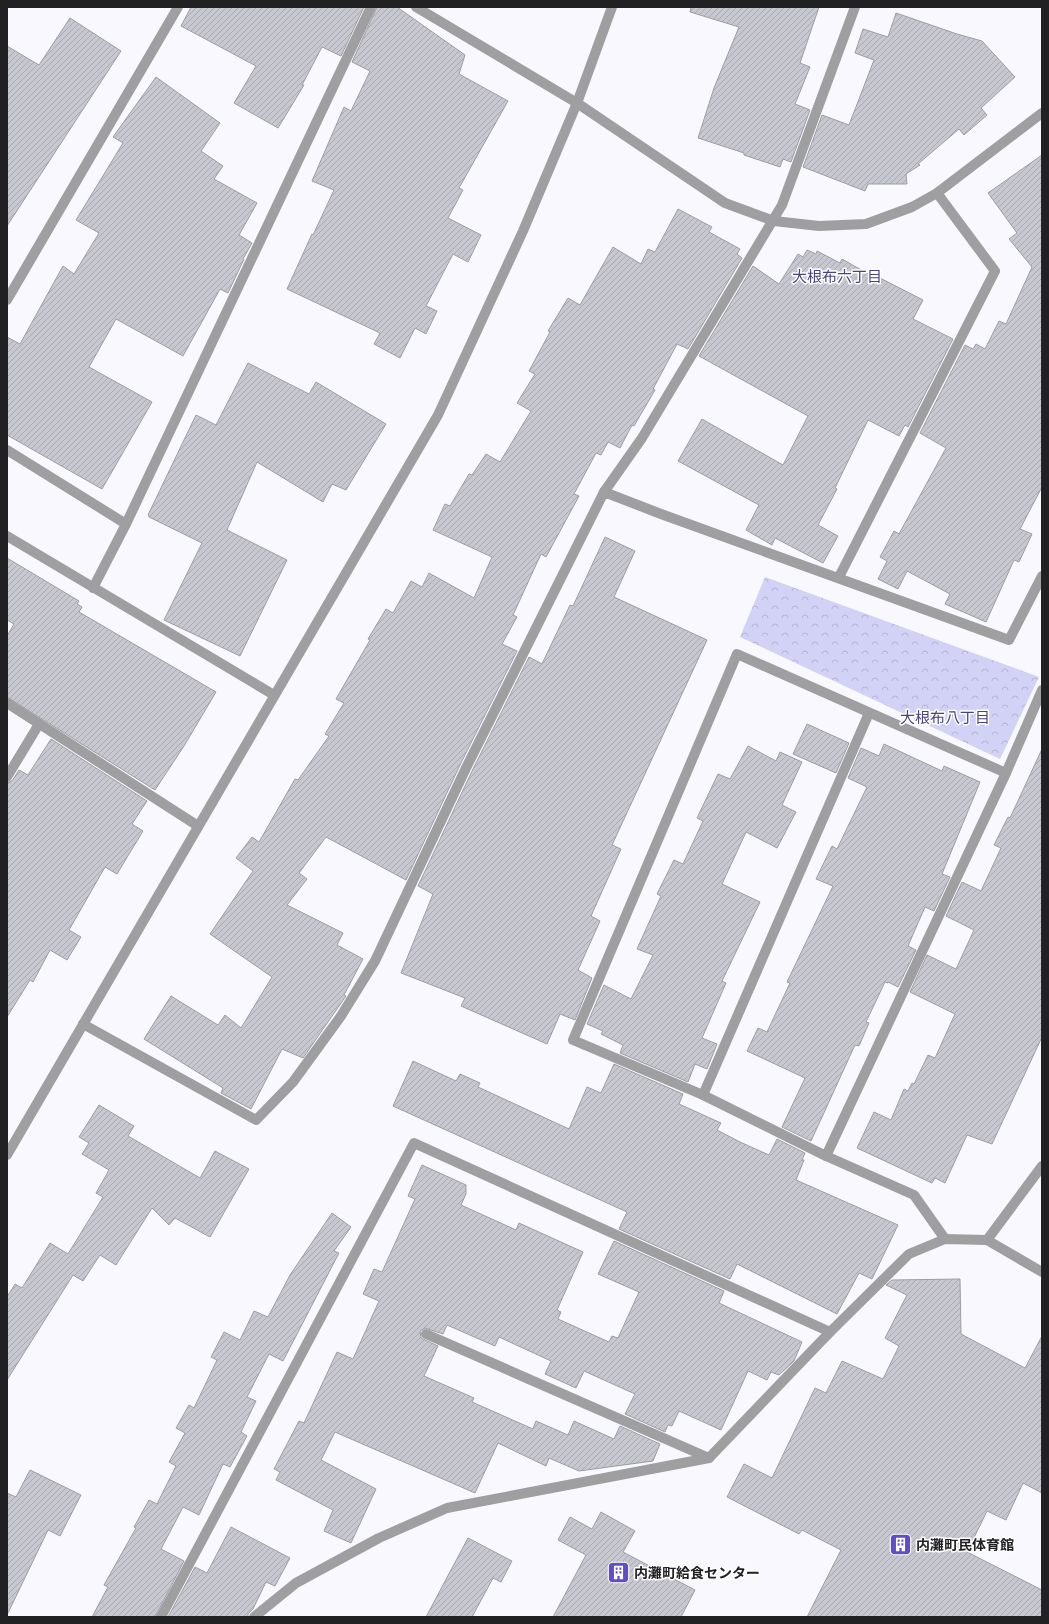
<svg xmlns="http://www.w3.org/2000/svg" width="1049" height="1624" font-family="'PT Serif','Noto Sans JP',serif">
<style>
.park{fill:url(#park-crowns)}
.building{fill:url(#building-hatch);stroke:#9d9da4}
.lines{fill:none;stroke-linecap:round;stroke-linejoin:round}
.minor{stroke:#9f9fa2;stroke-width:10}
.tertiary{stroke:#9f9fa2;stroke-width:10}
.labels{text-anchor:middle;stroke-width:3;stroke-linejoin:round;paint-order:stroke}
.poi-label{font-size:14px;font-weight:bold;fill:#212124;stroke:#fff;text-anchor:start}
.neighbourhood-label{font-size:15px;fill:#494381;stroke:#fff}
</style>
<defs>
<pattern id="park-crowns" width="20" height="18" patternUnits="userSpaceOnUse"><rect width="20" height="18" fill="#d2d2f7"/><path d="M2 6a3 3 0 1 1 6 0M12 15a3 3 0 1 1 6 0" fill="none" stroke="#b4b4d4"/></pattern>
<pattern id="building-hatch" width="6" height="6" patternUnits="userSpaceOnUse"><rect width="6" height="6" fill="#c7c7cf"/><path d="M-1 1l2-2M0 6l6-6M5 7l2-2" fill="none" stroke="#ababb2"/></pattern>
</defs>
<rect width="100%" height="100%" fill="#f8f8fe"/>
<polygon class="park" points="765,577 1039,677 1000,759 740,637"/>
<g class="building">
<polygon points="191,7 364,7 341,56 322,47 302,85 304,85 278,128 234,103 256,66 181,26"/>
<polygon points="377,7 397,7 465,55 459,74 508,101 459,188 463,190 448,218 481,235 468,262 453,254 426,306 437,311 426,334 415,328 400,358 374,344 380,333 287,289 312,234 313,235 334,190 312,181 344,107 351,111 370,71 352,62"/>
<polygon points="691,7 819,7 800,63 810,67 795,104 810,110 791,162 783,159 780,167 744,155 744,153 698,138 714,88 739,27 690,12"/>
<polygon points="896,13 957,34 982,41 1015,77 981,108 987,115 964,135 959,129 918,164 920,165 906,174 907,184 868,184 865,191 803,167 822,115 849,125 874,60 855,53 863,29 888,37"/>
<polygon points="70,18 121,51 7,226 7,46 39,65"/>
<polygon points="156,77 220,123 201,151 223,166 214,179 257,203 239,235 252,243 243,259 244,259 228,293 220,289 183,356 116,319 89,367 152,402 102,489 7,435 7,337 20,344 63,266 74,274 99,233 76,220 123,143 113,137"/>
<polygon points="1042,155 1042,487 1020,529 1032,534 1019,562 1014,560 986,622 945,604 950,594 907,571 898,589 878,579 887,561 880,557 894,531 899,534 946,448 920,433 965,345 973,349 976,344 985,349 999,321 1006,324 1032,267 1009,239 1017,233 988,193"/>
<polygon points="678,209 712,227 709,232 740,249 737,254 742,258 688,349 677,344 653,389 655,390 634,426 632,425 620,448 608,442 601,455 596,453 574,494 579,496 546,557 541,554 513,615 517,617 502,644 517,651 460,765 406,880 326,837 299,873 307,879 287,905 343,933 337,945 363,959 344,995 346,996 303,1058 282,1049 251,1109 221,1093 223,1088 144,1039 171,996 218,1025 225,1015 241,1028 272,977 210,934 253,871 236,858 252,837 259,842 295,779 298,780 329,736 325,734 344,703 336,699 370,640 368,639 386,609 393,613 411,581 422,587 429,573 474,598 492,557 433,530 445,504 450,506 469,474 472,475 486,454 500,462 531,411 517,403 535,374 529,371 550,332 548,331 568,298 580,305 613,247 641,264 648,249 655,252"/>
<polygon points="807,250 816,254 817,251 840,263 842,259 879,280 880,278 923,300 913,319 953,339 908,427 905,425 899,436 868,420 835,488 837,489 818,525 838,536 823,563 775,538 772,545 746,530 759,505 678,461 702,419 783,465 808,416 699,356 753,266 779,284 798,254 803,257"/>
<polygon points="248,363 309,394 316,382 386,424 346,490 332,484 323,502 257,462 227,530 287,560 240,656 164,620 202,543 149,517 149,516 148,515 196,415 216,425"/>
<polygon points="605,537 635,551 614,597 707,640 612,845 621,849 591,916 600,921 578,970 592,978 575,1020 560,1014 547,1044 461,1006 465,998 401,973 433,894 418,886 472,771 529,657 542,664 570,605 573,606"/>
<polygon points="7,558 79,601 77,604 82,607 79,612 216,692 184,746 155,790 7,697 7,636 14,624 7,620"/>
<polygon points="807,724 849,743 836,773 793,754"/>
<polygon points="51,739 147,801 132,824 143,831 117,874 105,867 69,930 81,937 67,960 50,950 33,982 30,980 7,1017 7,783 12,781 19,770 28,775"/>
<polygon points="884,744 942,771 944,766 980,782 942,874 950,877 934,911 925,907 908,946 916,950 898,987 888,982 888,983 885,982 866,1022 869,1023 859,1046 855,1045 811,1141 782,1127 805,1078 747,1051 758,1028 767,1032 790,983 787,982 833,886 816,879 832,846 837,849 867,787 848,778 861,748 879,756"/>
<polygon points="748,746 776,761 780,752 802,762 782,805 796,812 777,848 746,832 722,884 760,902 722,981 726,983 702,1038 717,1044 707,1069 695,1064 688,1082 620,1053 623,1045 601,1034 603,1031 587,1024 604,985 631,999 653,955 637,949 661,896 657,894 674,860 683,864 703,821 697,818 718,774 730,779"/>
<polygon points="1042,749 1042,1037 992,1144 967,1135 945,1183 935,1178 932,1183 857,1148 874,1112 891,1120 904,1089 908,1091 912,1083 914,1084 928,1055 935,1058 955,1014 910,992 927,955 956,969 974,930 946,916 962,882 981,891 1001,848 994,845 1008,817 1010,818"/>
<polygon points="413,1061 456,1081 460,1074 480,1083 478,1087 569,1129 587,1087 601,1093 614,1064 683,1094 679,1104 721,1123 717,1130 740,1142 769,1155 777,1139 805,1153 802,1160 804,1160 796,1180 898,1225 872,1279 859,1273 837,1314 737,1264 730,1279 619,1229 627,1212 393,1106"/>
<polygon points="99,1105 134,1126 128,1136 200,1178 215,1151 249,1169 210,1237 175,1218 169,1225 152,1208 116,1265 100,1255 83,1281 73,1275 7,1380 7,1297 15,1284 22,1288 50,1243 68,1254 103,1197 96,1193 109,1170 82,1154 89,1143 79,1137"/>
<polygon points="422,1165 466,1185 466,1194 461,1205 516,1230 519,1223 583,1252 557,1310 561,1312 558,1319 609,1342 612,1336 618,1338 639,1292 598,1274 614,1241 724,1291 719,1303 802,1342 794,1361 779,1375 771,1372 767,1380 748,1371 721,1430 679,1411 672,1426 668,1425 665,1432 625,1414 635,1394 584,1371 576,1388 545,1374 551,1361 499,1337 495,1346 447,1325 443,1334 425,1328 420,1331 421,1338 438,1346 424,1376 474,1398 472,1402 533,1429 536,1421 568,1435 574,1421 614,1439 620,1426 660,1444 653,1461 579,1471 549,1458 546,1466 498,1443 475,1493 335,1432 321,1460 376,1489 351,1543 324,1531 333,1510 276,1480 280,1472 274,1469 299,1421 304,1423 337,1352 353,1359 379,1301 363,1294 374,1269 382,1272 415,1199 408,1196"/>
<polygon points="332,1213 351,1227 334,1251 339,1253 283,1361 269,1354 247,1397 256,1401 241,1432 247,1436 230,1467 223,1464 199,1515 183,1507 161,1549 184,1561 155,1617 92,1617 108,1587 104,1585 136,1528 134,1527 149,1500 157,1504 176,1466 169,1462 185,1433 176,1428 189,1405 194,1408 217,1360 211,1357 224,1332 240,1340 254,1311 268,1317 290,1275"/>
<polygon points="960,1279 961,1334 1025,1368 1042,1336 1042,1493 1023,1483 1006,1520 987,1511 967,1552 1042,1590 1042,1617 807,1617 841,1550 802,1530 799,1534 727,1497 744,1464 772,1478 815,1388 826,1393 842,1361 883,1379 899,1346 885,1338 907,1295 886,1285 892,1280"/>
<polygon points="30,1470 81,1495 60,1536 48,1530 7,1615 7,1493 16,1497"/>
<polygon points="601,1512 635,1531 623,1552 695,1590 681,1617 553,1617 586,1555 558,1540 570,1517 592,1529"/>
<polygon points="231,1527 290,1558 275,1586 266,1582 253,1609 248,1614 248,1617 168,1617 195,1567 207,1573"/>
<polygon points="468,1538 512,1561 501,1582 493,1578 472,1617 426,1617"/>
</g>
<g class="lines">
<g class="minor">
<polyline points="416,7 577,103 725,203 774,221 819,226 866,224 912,207 937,193 1042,113"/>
<polyline points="7,300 178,7"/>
<polyline points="7,450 126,524 93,588"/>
<polyline points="604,492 642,438 782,205 855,7"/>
<polyline points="126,524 371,7"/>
<polyline points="7,536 274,695"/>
<polyline points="839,577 995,271 937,193"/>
<polyline points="7,703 198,826"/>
<polyline points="7,777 39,724"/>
<polyline points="83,1024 256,1120 293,1082 341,1016 375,961 466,768 604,492 661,514 1009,640 1042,576"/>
<polyline points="703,1095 869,713"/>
<polyline points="826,1156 703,1095 573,1040 737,654 1006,773"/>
<polyline points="945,1239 914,1195 826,1156 1006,773 1042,690"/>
<polyline points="987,1240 1042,1166"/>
<polyline points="426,1334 709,1458"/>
<polyline points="161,1617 414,1143 830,1332"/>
<polyline points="254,1617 296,1583 379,1538 447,1508 709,1458 830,1332 909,1254 945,1239 987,1240 1042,1272"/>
</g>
<polyline class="tertiary" points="7,1155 438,415 523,231 577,103 612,7"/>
</g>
<defs>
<symbol id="building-square" viewBox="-11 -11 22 22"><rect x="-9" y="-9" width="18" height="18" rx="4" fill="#614ec7" stroke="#fff"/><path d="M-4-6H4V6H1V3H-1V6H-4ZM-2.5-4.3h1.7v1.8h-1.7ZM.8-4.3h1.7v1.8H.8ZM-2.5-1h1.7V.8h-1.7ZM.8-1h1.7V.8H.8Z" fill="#fff"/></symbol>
</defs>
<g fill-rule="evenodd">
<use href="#building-square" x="888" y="1532" width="25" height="25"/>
<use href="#building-square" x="606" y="1560" width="25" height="25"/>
</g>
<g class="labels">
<g class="poi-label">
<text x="916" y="1550">内灘町民体育館</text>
<text x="634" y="1578">内灘町給食センター</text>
</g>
<g class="neighbourhood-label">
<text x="837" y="282">大根布六丁目</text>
<text x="945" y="723">大根布八丁目</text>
</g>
</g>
<rect width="1049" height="1624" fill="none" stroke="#212124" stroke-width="16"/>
</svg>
